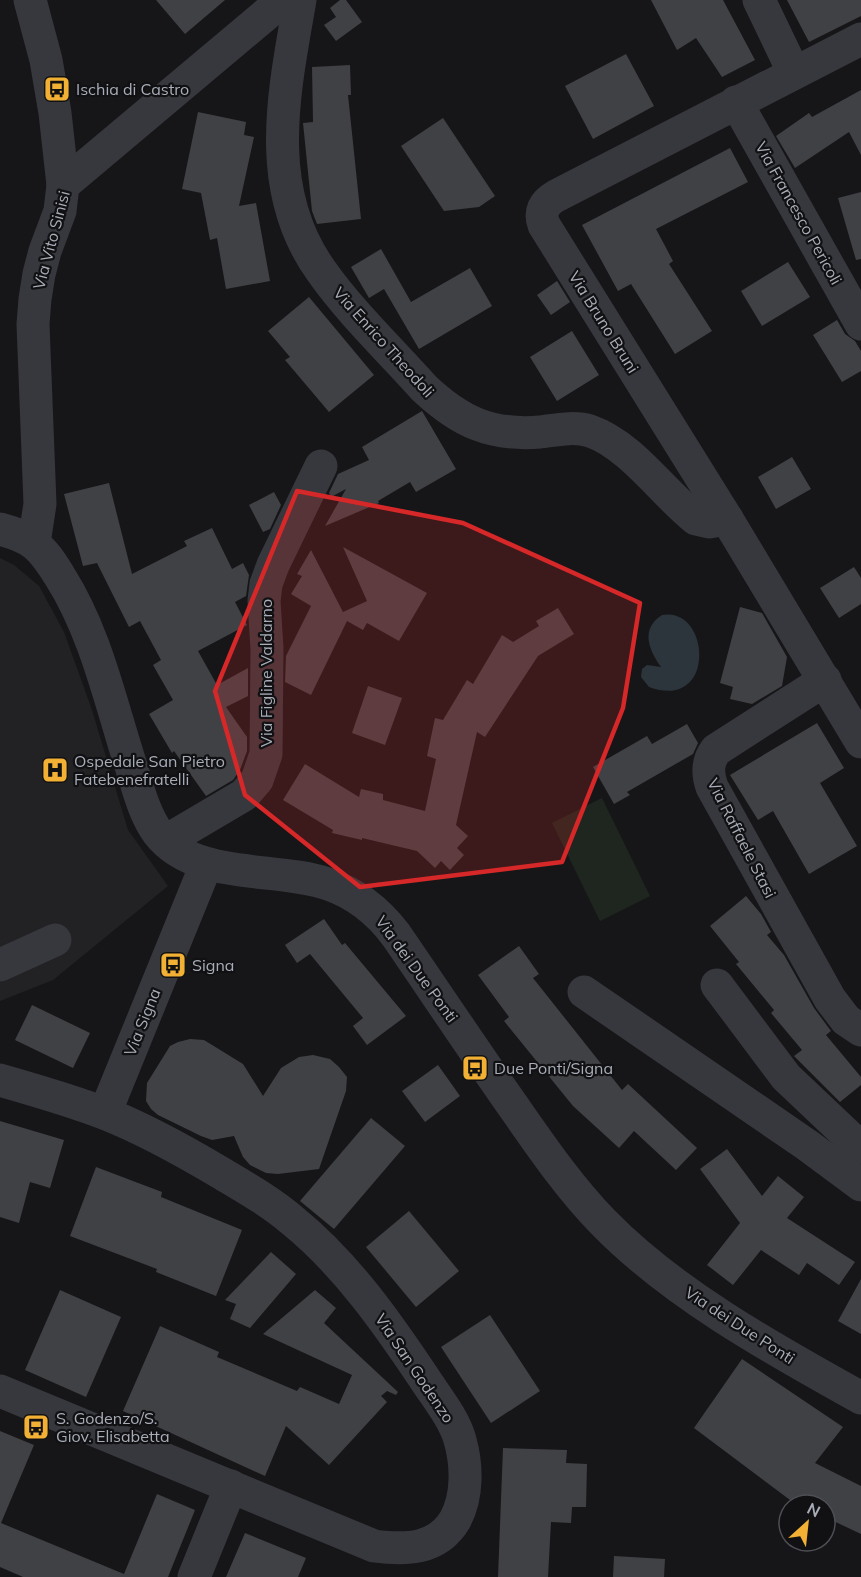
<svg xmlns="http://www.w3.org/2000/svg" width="861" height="1577" font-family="Mulish,sans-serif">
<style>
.built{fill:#222225}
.green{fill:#1e261f}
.water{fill:#2c353c}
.building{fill:#404145}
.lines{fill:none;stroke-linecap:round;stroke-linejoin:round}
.minor{stroke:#37383d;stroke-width:33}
.marked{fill:#d62828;fill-opacity:0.2;stroke:#d62828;stroke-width:4.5;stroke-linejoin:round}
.labels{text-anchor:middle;stroke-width:4.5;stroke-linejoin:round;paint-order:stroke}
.poi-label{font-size:16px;fill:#a8adb8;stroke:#111113;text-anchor:start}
.street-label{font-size:16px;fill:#a8adb8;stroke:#111113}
</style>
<rect width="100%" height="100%" fill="#161618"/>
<polygon class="built" points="0,558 14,565 39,586 64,632 92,710 128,830 168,886 53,980 0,1001"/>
<polygon class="green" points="602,798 650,896 600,921 552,823"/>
<path class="water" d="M662,615c49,-9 55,97 -13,72l-8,-10 1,-8 5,-4 14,2c-12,-17 -21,-38 1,-52z"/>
<g class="building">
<polygon points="156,0 225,0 185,34"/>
<polygon points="340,0 346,0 362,22 336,41 324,25 336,17 330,8"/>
<polygon points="651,0 723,0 755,60 722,77 696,38 677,50"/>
<polygon points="787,0 861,0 861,16 809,42"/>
<polygon points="626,54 654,106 593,139 565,86"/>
<polygon points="350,65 351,95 348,95 361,219 317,224 312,211 303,123 313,122 312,67"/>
<polygon points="861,90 861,155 849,132 795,168 776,136 809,113 812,117"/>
<polygon points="198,112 246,122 244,135 254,137 239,206 256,203 270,281 226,289 217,238 210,240 201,193 182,189"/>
<polygon points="443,118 495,196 479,207 444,211 401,146"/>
<polygon points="730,148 748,182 656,229 673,261 669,264 712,331 675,354 631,284 618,291 582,225"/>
<polygon points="861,192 861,259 856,260 838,198"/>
<polygon points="381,249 411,302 470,268 492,306 419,349 384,289 369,298 351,267"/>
<polygon points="788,262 810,297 762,326 741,291"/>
<polygon points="557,281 570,302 551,315 537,295"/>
<polygon points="309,297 374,375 329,412 285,360 290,357 268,331"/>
<polygon points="837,320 845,334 855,341 861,351 861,371 842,382 813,335"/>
<polygon points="572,331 599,375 557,401 530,357"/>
<polygon points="422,411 456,469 416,492 410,482 378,501 379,503 325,526 346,489 331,497 329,493 338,474 369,460 362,447"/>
<polygon points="792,457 811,489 776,509 758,477"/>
<polygon points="109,483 132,574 187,546 184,541 212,528 232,569 243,563 249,575 246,596 235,602 247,625 198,651 217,685 248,668 248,696 226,707 247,737 247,751 240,770 233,780 206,796 174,751 172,753 149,714 173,700 153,665 161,660 140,621 129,627 97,563 83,566 64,494"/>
<polygon points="274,492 281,505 270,529 263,532 249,505"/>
<polygon points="343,547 427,593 399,641 367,623 363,630 347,621 311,695 285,682 286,656 311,606 291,594 302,576 297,574 311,550 343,612 367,601"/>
<polygon points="854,567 861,578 861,604 839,618 820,588"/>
<polygon points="740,607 762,613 787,657 782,686 752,704 730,699 733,687 720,683"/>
<polygon points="558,608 574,634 538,656 485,737 477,732 456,825 468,836 457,848 464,855 450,870 441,861 435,868 417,851 362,838 362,840 332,833 333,830 283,800 305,764 359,797 361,789 383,794 383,800 425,811 436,759 427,756 435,718 443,720 467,680 473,684 502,635 513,642 539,626 536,621"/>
<polygon points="368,686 402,698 385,745 352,733"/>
<polygon points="817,723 844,768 820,783 857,846 809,874 773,811 758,820 730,775"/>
<polygon points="687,724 698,743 693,754 627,792 630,795 614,804 593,767 647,736 652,744"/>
<polygon points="746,896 761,914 771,932 767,935 784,955 814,1008 831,1031 826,1035 861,1077 861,1085 840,1102 794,1056 802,1050 771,1013 774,1010 736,964 739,962 710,926"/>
<polygon points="324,919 342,945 345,943 406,1016 367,1045 353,1026 363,1018 310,954 297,963 285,945"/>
<polygon points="519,946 539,974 533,978 622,1090 628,1084 697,1148 676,1170 634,1131 619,1148 573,1106 504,1021 509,1017 478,975"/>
<polygon points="32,1005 90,1033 73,1068 15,1040"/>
<polygon points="190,1039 204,1040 243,1064 263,1096 281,1068 299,1057 313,1055 330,1059 339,1067 347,1077 346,1091 319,1169 278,1174 266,1173 250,1165 243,1157 234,1136 212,1140 201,1136 158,1115 151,1109 146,1101 147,1083 170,1046 178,1042"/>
<polygon points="438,1065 460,1096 425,1122 402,1091"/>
<polygon points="371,1118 405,1146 334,1229 300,1201"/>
<polygon points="0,1121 64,1140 50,1188 30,1182 19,1223 0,1217"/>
<polygon points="727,1149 762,1196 778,1176 804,1197 787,1218 855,1262 839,1285 807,1263 799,1275 761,1250 733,1285 707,1265 740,1223 700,1169"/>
<polygon points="96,1167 162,1192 161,1197 242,1230 216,1296 156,1272 157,1269 70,1236"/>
<polygon points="409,1211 459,1271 416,1307 366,1247"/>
<polygon points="271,1252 296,1274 250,1328 230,1319 236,1304 225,1300"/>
<polygon points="861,1279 861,1334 838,1321"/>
<polygon points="60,1290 121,1317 86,1397 25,1370"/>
<polygon points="315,1290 336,1308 324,1323 398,1392 396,1395 387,1391 381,1396 387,1402 329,1465 286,1426 265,1476 123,1411 160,1326 219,1352 217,1357 297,1391 300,1387 339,1404 352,1375 263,1334"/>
<polygon points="490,1315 540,1391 491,1423 441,1347"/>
<polygon points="742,1359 843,1427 815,1463 861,1486 861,1534 825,1517 825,1505 800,1505 790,1500 694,1428"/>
<polygon points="0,1431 34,1445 1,1523 124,1574 157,1494 195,1510 168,1577 23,1577 0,1567"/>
<polygon points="503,1448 567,1450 566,1463 587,1464 586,1507 572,1507 571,1523 551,1522 548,1577 498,1577"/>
<polygon points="245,1533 306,1558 298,1577 226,1577"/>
<polygon points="614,1556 665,1559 664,1577 613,1577"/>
</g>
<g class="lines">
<g class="minor">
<polyline points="30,0 46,60 55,113 63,185 60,211 45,251 39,274 35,299 33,324 40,504 34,543"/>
<path d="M300,0c-16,92 -38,190 22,272 29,41 69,79 102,116 36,34 67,48 116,44 16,-2 34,-6 50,-1 41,14 73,62 106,88l13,3 18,-3"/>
<polyline points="759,0 794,73"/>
<path d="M861,39l-305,157c-12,7 -17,16 -12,29l183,294 134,223"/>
<polyline points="736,102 861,324"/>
<polyline points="63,185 283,0"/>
<path d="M0,529c11,3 24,7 33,14 11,8 19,21 26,32 37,58 51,126 72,191 7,22 13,48 27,67 37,48 118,33 170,51 29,10 50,27 68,51 37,54 73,108 110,161 31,44 60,88 97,126 70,72 170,127 258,176"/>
<path d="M825,680l-109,70c-9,12 -9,23 -4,37l118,212 16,21 15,10"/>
<polyline points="166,841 244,795 257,780 266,754 267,649 264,601 266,584 273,565 321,466"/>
<polyline points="0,965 55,940"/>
<polyline points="717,985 786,1077 861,1148"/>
<polyline points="584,992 807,1145 861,1185"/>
<path d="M0,1080c35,10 70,20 104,33 41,16 80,38 117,60 25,15 50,29 72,48 54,44 95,103 133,160 12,18 28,38 34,59 7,25 8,56 -5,80 -18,30 -49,30 -81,26l-374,-155"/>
<polyline points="105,1113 206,865"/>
<polyline points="194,1577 231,1486"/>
</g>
</g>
<path class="marked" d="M297,491l166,32 177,80 -17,105 -61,154 -202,25 -115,-92 -30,-104z"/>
<defs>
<symbol id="bus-square" viewBox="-11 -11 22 22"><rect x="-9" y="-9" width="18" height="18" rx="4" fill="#f2b134" stroke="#111113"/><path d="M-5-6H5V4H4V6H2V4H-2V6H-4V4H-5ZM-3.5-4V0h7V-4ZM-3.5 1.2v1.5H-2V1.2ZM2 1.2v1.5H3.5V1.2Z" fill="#111"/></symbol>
<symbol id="hospital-square" viewBox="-11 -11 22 22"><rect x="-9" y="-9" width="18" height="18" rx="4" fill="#f2b134" stroke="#111113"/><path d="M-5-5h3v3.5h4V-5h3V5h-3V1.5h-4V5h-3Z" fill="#111"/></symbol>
</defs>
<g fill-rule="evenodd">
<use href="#bus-square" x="42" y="74" width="30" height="30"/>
<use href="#hospital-square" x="40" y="755" width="30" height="30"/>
<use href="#bus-square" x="158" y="950" width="30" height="30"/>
<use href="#bus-square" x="460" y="1053" width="30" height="30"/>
<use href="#bus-square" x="21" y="1412" width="30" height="30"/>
</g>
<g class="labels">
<g class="poi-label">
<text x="76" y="95">Ischia di Castro</text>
<text x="74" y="767">Ospedale San Pietro<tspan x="74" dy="18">Fatebenefratelli</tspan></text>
<text x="192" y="971">Signa</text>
<text x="494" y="1074">Due Ponti/Signa</text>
<text x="56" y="1424">S. Godenzo/S.<tspan x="56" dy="18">Giov. Elisabetta</tspan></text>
</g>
<g class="street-label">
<text transform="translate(799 213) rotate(61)" y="6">Via Francesco Pericoli</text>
<text transform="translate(51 240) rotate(-75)" y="6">Via Vito Sinisi</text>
<text transform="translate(604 322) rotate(58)" y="6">Via Bruno Bruni</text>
<text transform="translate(384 342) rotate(48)" y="6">Via Enrico Theodoli</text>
<text transform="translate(266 673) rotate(-90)" y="6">Via Figline Valdarno</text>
<text transform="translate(742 838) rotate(63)" y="6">Via Raffaele Stasi</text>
<text transform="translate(417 969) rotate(54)" y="6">Via dei Due Ponti</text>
<text transform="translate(142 1022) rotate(-68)" y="6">Via Signa</text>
<text transform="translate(740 1325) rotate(33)" y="6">Via dei Due Ponti</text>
<text transform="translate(415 1368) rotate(56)" y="6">Via San Godenzo</text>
</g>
</g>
<g transform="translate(807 1523) rotate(27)"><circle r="28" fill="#111113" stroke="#4d4f55" stroke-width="1.5"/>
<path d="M0-4.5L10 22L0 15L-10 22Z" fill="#f2b134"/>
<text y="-9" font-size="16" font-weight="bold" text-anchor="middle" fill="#a8adb8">N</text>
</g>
</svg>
